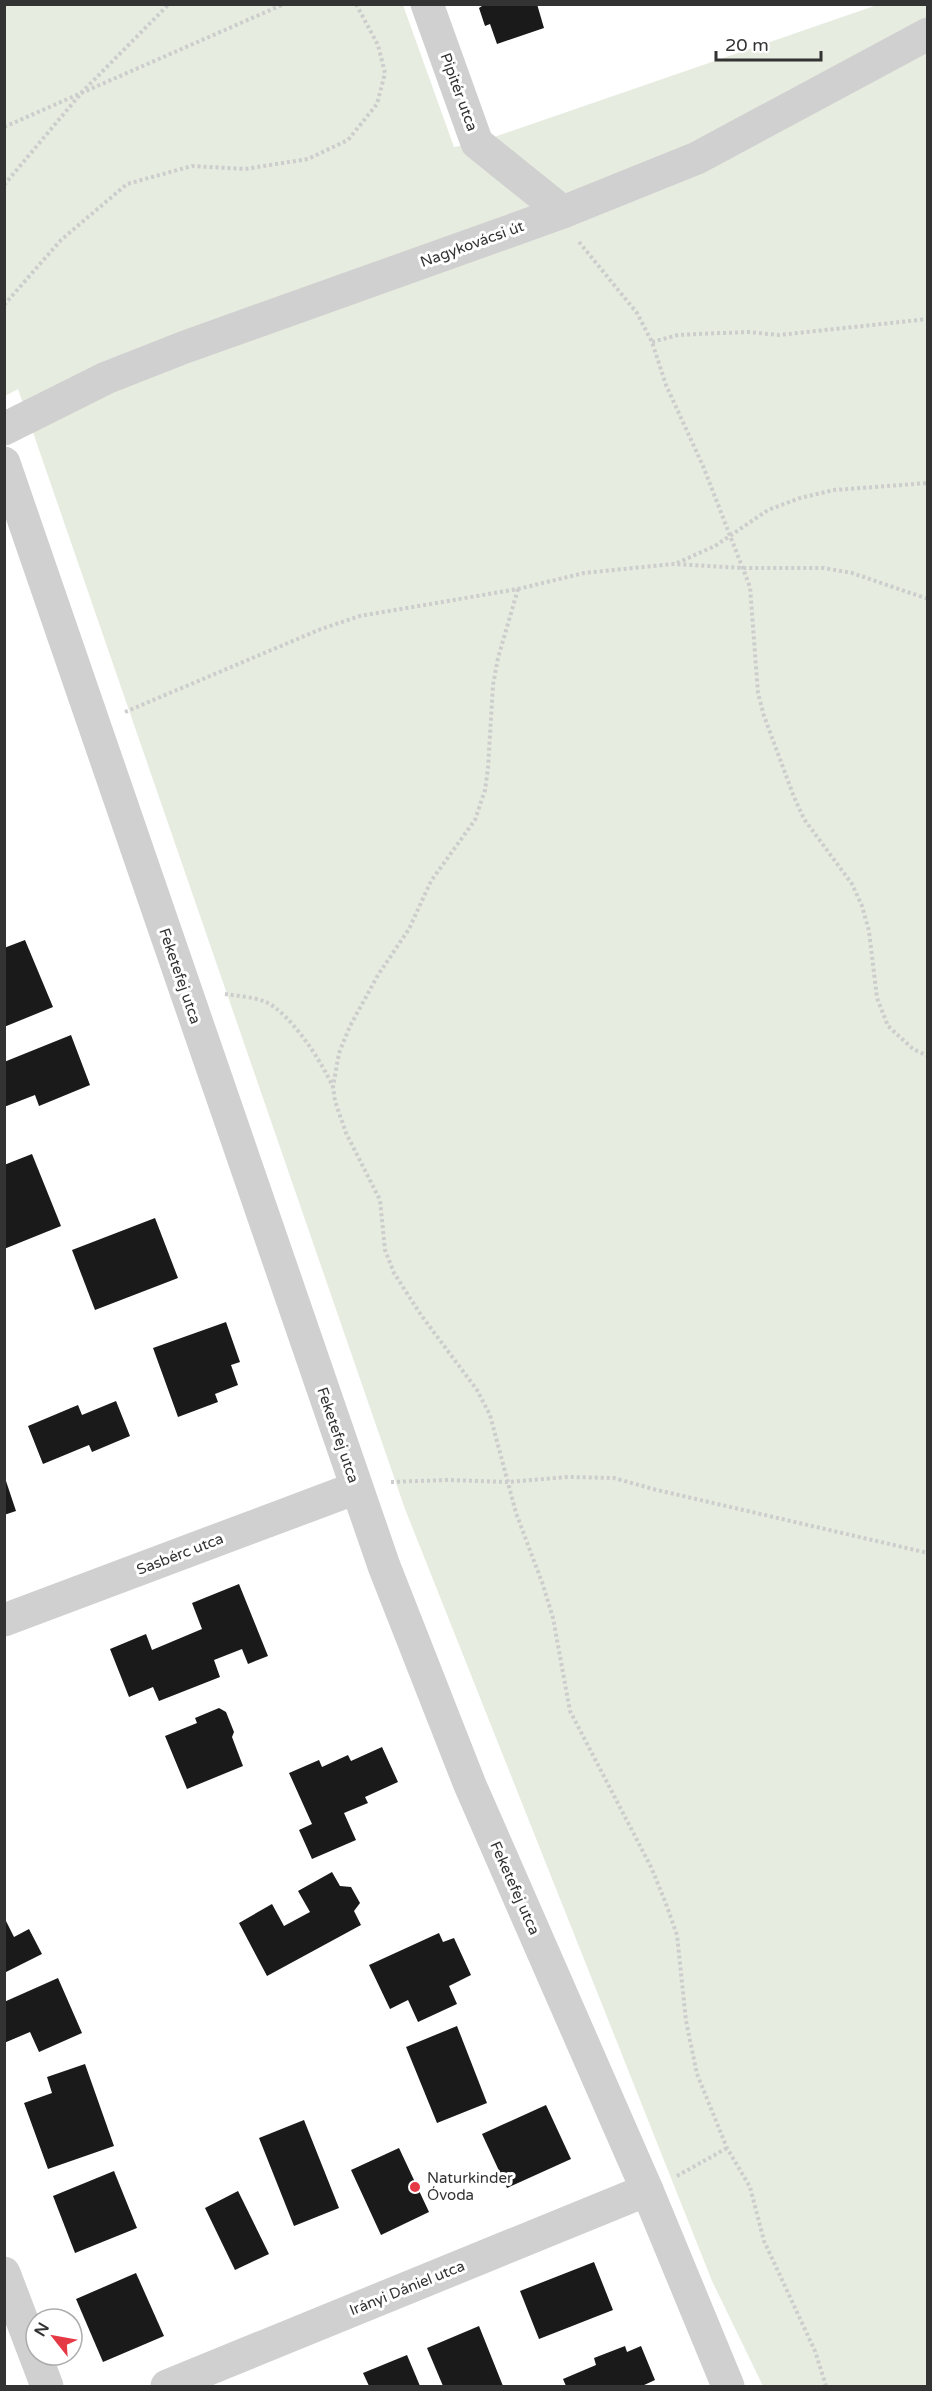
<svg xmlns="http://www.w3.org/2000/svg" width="932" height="2391" font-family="'Varela Round',sans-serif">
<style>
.green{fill:#e6ecdf}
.building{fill:#1a1a1a}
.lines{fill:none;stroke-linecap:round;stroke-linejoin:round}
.path{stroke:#cdcdcd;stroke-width:4;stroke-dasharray:3 3;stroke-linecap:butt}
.minor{stroke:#d0d0d0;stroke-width:33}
.poi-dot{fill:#e63946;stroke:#fff;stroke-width:2}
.labels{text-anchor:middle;stroke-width:6;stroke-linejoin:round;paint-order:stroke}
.street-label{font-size:15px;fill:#333;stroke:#fff}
.poi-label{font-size:15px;fill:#333;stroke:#fff;text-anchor:start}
</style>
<rect width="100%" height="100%" fill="#fff"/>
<polygon class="green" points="5,5 403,5 454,147 477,143 877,5 927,5 927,2386 763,2386 712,2281 405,1509 18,389 5,396"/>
<g class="building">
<polygon points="485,4 537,4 544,28 497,44 490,24 485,26 479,8"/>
<polygon points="25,940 53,1007 4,1027 4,948"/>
<polygon points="71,1035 90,1085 39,1106 35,1095 4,1107 4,1062"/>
<polygon points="32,1154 61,1226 4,1249 4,1165"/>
<polygon points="155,1218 178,1278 95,1310 72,1250"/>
<polygon points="226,1322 240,1362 231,1365 238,1385 215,1394 218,1402 178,1417 153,1348"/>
<polygon points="116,1401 130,1436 92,1452 89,1445 43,1464 28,1426 78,1405 82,1415"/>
<polygon points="4,1475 16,1511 4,1515"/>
<polygon points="239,1584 268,1656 248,1664 242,1649 214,1660 220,1677 159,1701 153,1687 129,1697 110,1649 146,1634 152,1650 202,1629 192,1603"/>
<polygon points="219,1708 226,1712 234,1732 232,1737 243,1766 187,1789 165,1736 197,1723 195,1718"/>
<polygon points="382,1747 398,1782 365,1797 368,1803 344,1813 356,1840 312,1859 299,1830 312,1824 289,1773 319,1760 322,1767 348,1755 351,1761"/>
<polygon points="332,1872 340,1886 351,1887 360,1903 354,1911 361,1925 267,1976 239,1923 272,1904 284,1926 310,1912 298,1891"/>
<polygon points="4,1917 14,1937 29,1929 42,1954 4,1973"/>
<polygon points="439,1933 443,1942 454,1938 471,1975 449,1986 457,2004 418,2022 408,2000 390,2009 369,1965"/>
<polygon points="58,1978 82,2033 39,2052 30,2032 4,2043 4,2002"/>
<polygon points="457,2026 487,2103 437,2123 406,2047"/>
<polygon points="85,2064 114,2146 48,2169 24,2103 52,2093 47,2077"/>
<polygon points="546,2105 571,2159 507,2188 482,2134"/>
<polygon points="304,2120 339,2208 294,2226 259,2138"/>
<polygon points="399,2148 429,2212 381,2235 351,2170"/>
<polygon points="114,2171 137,2228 75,2253 53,2196"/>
<polygon points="238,2191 269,2254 235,2270 205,2208"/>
<polygon points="594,2262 613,2310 539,2339 520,2291"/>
<polygon points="136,2273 164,2336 103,2362 76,2299"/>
<polygon points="479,2326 503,2386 443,2386 427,2348"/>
<polygon points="625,2346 627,2352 641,2346 655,2380 642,2386 566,2386 563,2379 596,2365 594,2358"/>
<polygon points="407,2355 420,2386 369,2386 363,2373"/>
</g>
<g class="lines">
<g class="path">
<polyline points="4,127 284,4"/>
<polyline points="4,185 83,91 169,4"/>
<polyline points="579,242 637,313 652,342 666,385 703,466 750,587 758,693 764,716 794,797 804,819 852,884 862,906 869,931 877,998 888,1026 913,1049 928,1056"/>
<polyline points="4,305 61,240 127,184 192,166 245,169 308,159 348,140 377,104 385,73 378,45 356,4"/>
<polyline points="652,342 678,335 698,334 748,332 779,335 928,319"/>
<polyline points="677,563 715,546 768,510 800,498 834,490 928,483"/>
<polyline points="518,589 498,658 493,685 488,768 485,790 475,820 431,881 409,929 378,975 350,1026 339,1053 333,1087 335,1101 346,1133 380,1200 385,1250 394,1273 421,1315 477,1390 490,1415 516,1513 543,1585 553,1618 570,1711 651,1867 665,1901 677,1935 686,2021 697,2074 727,2148 750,2187 764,2241 815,2351 826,2386"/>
<polyline points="125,712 321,629 360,616 518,589 584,573 673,564 743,568 824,568 852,573 928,599"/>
<path d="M225,994c13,2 29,3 41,8 25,12 56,60 67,85"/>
<polyline points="391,1482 448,1480 508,1482 569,1477 614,1478 653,1489 928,1553"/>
<polyline points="677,2176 727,2148"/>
</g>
<g class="minor">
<polyline points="427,4 477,143 563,212"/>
<polyline points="4,429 106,378 185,347 563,212 697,158 928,34"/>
<polyline points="4,463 384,1566 470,1785 647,2190 728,2386"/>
<polyline points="4,1620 356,1488"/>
<polyline points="4,2273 47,2386"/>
<polyline points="167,2386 647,2190"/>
</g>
</g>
<circle class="poi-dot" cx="415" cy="2187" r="6"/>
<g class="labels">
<g class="street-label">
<text transform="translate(459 92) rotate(70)" y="5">Pipitér utca</text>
<text transform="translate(472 244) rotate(-20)" y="5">Nagykovácsi út</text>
<text transform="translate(180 976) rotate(71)" y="5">Feketefej utca</text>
<text transform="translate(338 1435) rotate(71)" y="5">Feketefej utca</text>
<text transform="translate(180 1554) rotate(-21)" y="5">Sasbérc utca</text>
<text transform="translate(515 1888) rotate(66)" y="5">Feketefej utca</text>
<text transform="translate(407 2288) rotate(-22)" y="5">Irányi Dániel utca</text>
</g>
<g class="poi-label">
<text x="427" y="2183">Naturkinder<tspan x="427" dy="17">Óvoda</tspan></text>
</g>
</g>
<rect width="932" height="2391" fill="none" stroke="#333333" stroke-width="12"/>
<g transform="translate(54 2337) rotate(301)"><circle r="28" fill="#ffffff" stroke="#adadad" stroke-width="1.5"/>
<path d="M0-4.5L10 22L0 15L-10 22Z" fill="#e63946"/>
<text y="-9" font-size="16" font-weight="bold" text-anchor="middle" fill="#333333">N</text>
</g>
<path d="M716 51v9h105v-9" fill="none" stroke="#333333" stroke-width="3"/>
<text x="725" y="51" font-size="18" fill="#333333" stroke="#ffffff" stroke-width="4.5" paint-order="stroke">20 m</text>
</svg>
